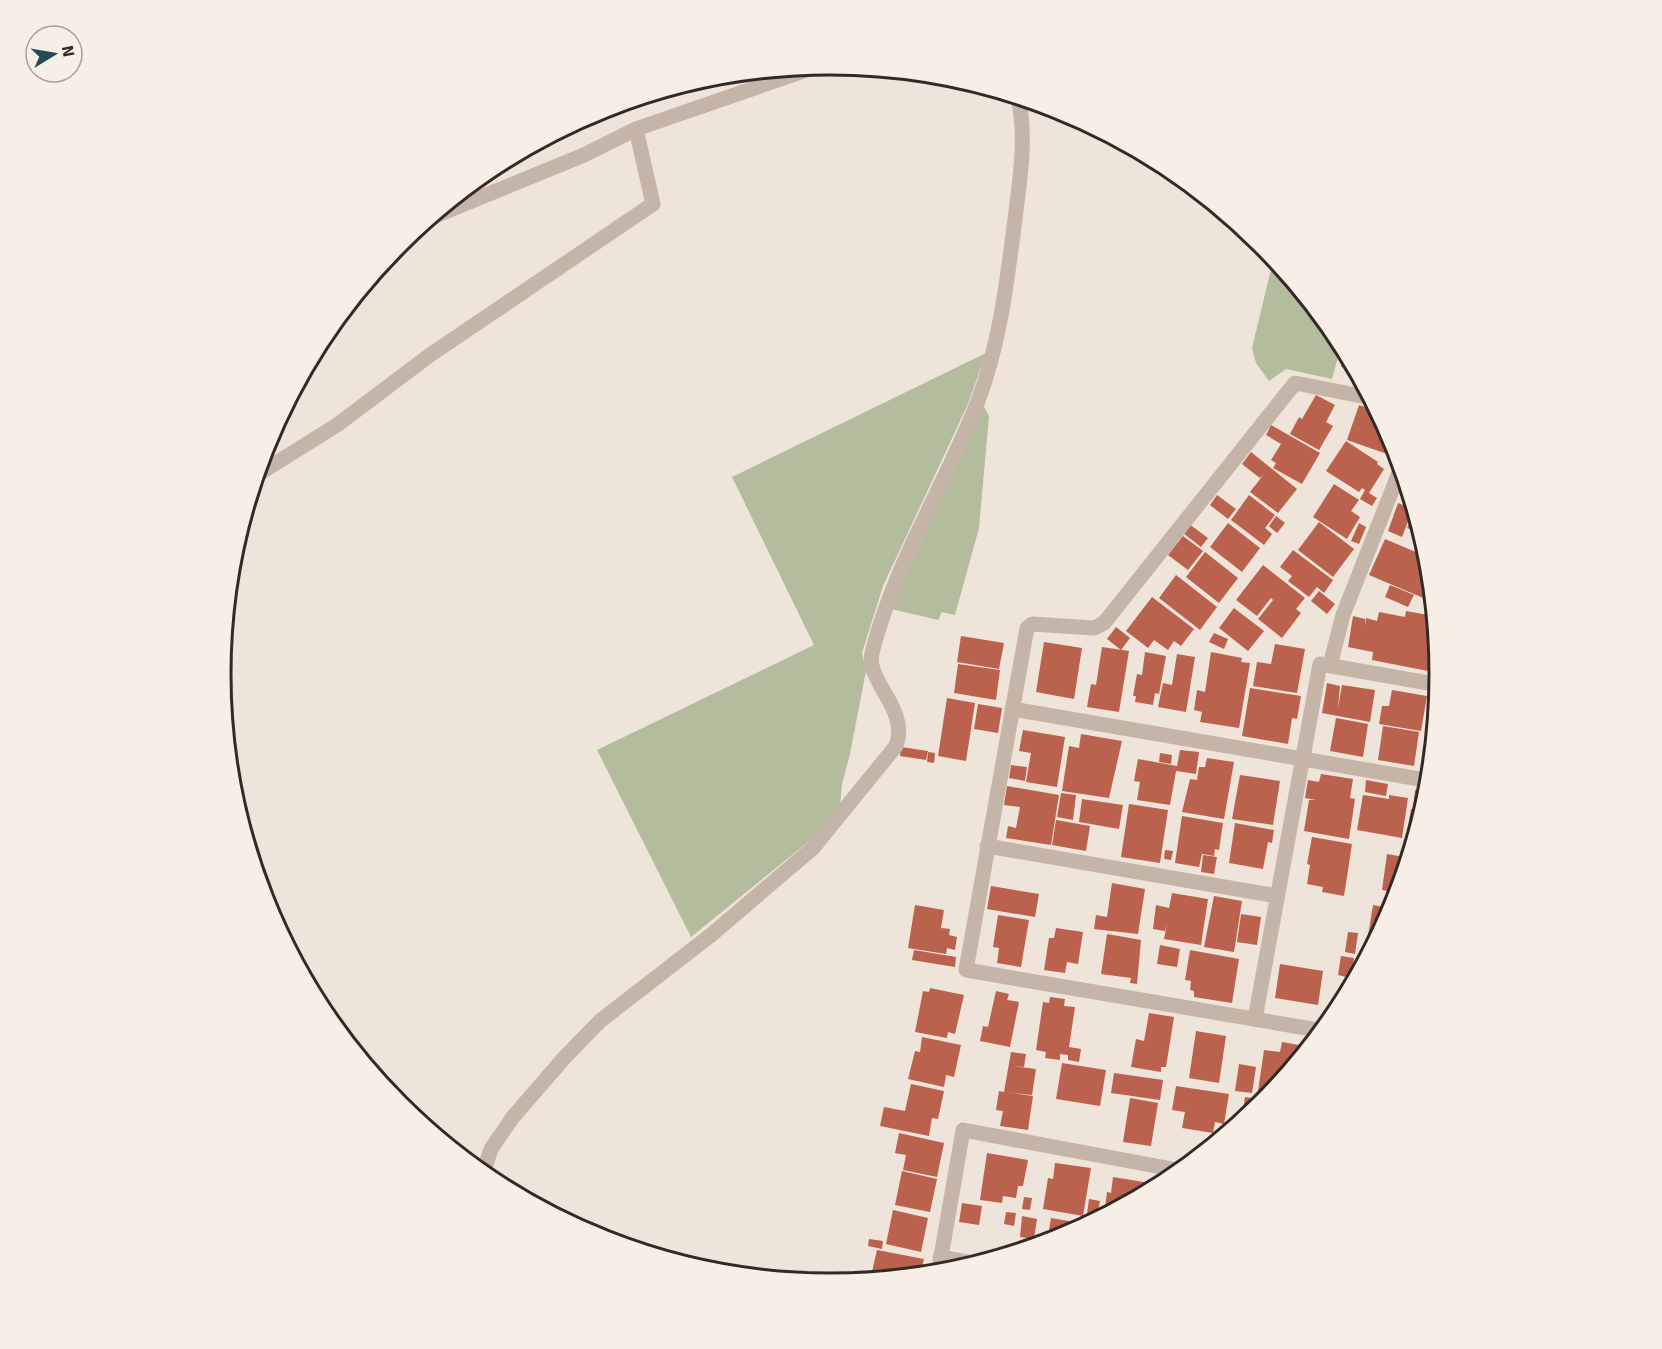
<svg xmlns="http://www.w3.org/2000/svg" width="1662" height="1349" font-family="Signika,sans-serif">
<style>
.green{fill:#b3bc9c}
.building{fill:#ba624d}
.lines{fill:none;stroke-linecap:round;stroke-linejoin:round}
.street{stroke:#c5b4a8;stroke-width:15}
.rim{fill:none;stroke:#332a27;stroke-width:3}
</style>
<rect width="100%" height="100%" fill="#efe4da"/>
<g class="green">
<polygon points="1274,257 1342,343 1332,379 1286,369 1269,381 1256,363 1252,348"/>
<polygon points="986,353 968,404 883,586 862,653 866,671 850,754 842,784 840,806 808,842 691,937 597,750 814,645 732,477"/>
<polygon points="983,405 989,416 979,528 955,615 942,612 938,620 891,609"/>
</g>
<g class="building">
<polygon points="1345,348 1352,362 1351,369 1341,367"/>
<polygon points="1316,395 1335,405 1326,422 1333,426 1319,450 1290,434 1299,417 1302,419"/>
<polygon points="1359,405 1379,412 1395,441 1396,447 1393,456 1347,440"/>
<polygon points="1271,425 1320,453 1302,484 1273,468 1276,463 1271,460 1281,444 1266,435"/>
<polygon points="1346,441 1378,462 1377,464 1384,469 1369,493 1377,498 1372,506 1360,499 1365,490 1362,488 1359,492 1326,471"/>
<polygon points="1251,452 1297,489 1278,513 1250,492 1264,474 1260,478 1242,464"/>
<polygon points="1334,484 1359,500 1351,511 1360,517 1347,539 1313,517"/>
<polygon points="1408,485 1413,501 1404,498"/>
<polygon points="1217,495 1236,509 1228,519 1210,505"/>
<polygon points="1249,495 1275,515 1265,528 1272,534 1264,545 1231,520"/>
<polygon points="1398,503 1413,509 1402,537 1388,531"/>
<polygon points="1415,508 1421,528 1423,534 1407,528"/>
<polygon points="1276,516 1285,523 1277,533 1269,526"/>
<polygon points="1319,522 1354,549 1333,577 1298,550"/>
<polygon points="1228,523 1260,548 1242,572 1210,547"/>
<polygon points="1359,523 1366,527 1359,544 1351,541"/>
<polygon points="1189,524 1208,538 1201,547 1183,533"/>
<polygon points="1183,536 1203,551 1188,570 1168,555"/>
<polygon points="1385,539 1430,558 1433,589 1428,600 1369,575"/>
<polygon points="1293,550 1333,580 1324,593 1317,587 1309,597 1288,581 1292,576 1280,567"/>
<polygon points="1205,552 1238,578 1219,603 1186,577"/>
<polygon points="1263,565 1305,598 1296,609 1301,613 1282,638 1258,619 1273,600 1271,598 1257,616 1236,600"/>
<polygon points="1176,575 1217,607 1200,630 1159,598"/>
<polygon points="1390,585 1414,595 1408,607 1385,597"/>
<polygon points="1319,591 1335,604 1327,614 1311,601"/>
<polygon points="1152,597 1194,629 1181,646 1174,641 1168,650 1154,640 1148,648 1126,631"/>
<polygon points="1234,608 1264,631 1248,651 1219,628"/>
<polygon points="1406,611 1434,616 1431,626 1436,628 1428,671 1372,660 1373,652 1348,647 1353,616 1365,619 1365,625 1366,618 1377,621 1379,612 1405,617"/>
<polygon points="1116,627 1130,638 1121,650 1107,639"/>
<polygon points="1214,633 1228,639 1224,649 1209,642"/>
<polygon points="961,636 1004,643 999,669 957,662"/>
<polygon points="1044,642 1082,648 1074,699 1036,692"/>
<polygon points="1275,644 1305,649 1297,693 1253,686 1257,662 1271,664"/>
<polygon points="1437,644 1438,644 1440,662 1434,661"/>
<polygon points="1102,647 1129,651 1119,712 1087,707 1091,684 1096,685"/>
<polygon points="1145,652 1166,656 1159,694 1155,693 1153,705 1135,702 1136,696 1133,696 1137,674 1142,675"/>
<polygon points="1211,652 1242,658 1241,662 1250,663 1239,728 1200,722 1202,712 1194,710 1197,690 1205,692"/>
<polygon points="1177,654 1195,657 1186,712 1158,707 1163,683 1172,685"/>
<polygon points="958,664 1000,670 996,700 954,693"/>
<polygon points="1327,683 1340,686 1338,708 1342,685 1375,690 1370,722 1322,713"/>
<polygon points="1250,688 1301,696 1297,719 1292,718 1288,744 1242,736"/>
<polygon points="1392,690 1427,696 1421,731 1379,724 1382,706 1389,706"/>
<polygon points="947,698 975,703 966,761 938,756"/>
<polygon points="978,704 1002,708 998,733 974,729"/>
<polygon points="1436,709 1438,709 1435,733 1432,733"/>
<polygon points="1336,718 1368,724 1363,757 1330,751"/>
<polygon points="1383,726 1419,732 1414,766 1378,760"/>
<polygon points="1023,730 1065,737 1057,787 1026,782 1031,753 1019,751"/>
<polygon points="1081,734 1122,741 1109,798 1062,791 1069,746 1079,748"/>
<polygon points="901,747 928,751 926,760 900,756"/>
<polygon points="1180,750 1199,752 1196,774 1176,771 1170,805 1137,800 1140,782 1134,781 1138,759 1177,766"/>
<polygon points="928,752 935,753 934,763 927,762"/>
<polygon points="1160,753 1172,755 1171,764 1159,762"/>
<polygon points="1207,758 1234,762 1224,819 1182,812 1190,779 1197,780 1199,767 1205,767"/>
<polygon points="1011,765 1027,767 1025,781 1009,778"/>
<polygon points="1321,774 1353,779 1350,798 1355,799 1349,839 1304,831 1309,800 1316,800 1305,798 1308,780 1319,782"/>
<polygon points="1240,775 1280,781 1273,825 1232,819"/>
<polygon points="1366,780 1388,784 1386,796 1365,792"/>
<polygon points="1007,786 1059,795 1051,845 1006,838 1008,826 1016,828 1020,807 1004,805"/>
<polygon points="1415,790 1429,792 1424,810 1413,808"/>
<polygon points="1061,793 1076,795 1073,820 1057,817"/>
<polygon points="1363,795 1389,799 1389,795 1408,798 1402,838 1357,830"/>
<polygon points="1082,799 1123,805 1119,829 1079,822"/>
<polygon points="1129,804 1168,810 1160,863 1121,857"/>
<polygon points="1411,809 1424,811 1414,845 1405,844"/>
<polygon points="1182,816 1223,823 1219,850 1215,849 1214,856 1202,854 1199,867 1175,863"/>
<polygon points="1056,820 1090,826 1086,851 1052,845"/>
<polygon points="1235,823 1274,830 1272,843 1268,842 1263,869 1229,863"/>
<polygon points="1312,837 1352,844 1344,896 1322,892 1323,887 1307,884 1310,865 1307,864"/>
<polygon points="1405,845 1413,846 1411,855 1404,854"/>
<polygon points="1165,850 1173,851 1171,860 1164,859"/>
<polygon points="1387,854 1410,858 1399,893 1382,890"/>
<polygon points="1203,855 1217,857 1214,874 1201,872"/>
<polygon points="1112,883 1145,889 1138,934 1094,929 1096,915 1107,917"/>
<polygon points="991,886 1039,894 1035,917 987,909"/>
<polygon points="1172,893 1208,899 1201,945 1164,939 1167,924 1165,931 1153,929 1156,905 1169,908"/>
<polygon points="1214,896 1242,901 1234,952 1204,947"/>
<polygon points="915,905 944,910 941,928 950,929 949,935 957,937 955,950 947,948 946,954 908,948"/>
<polygon points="1373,905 1394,909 1376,943 1367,942"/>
<polygon points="1241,914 1261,917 1257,945 1237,942"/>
<polygon points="998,915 1029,920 1021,967 997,963 999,948 993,947"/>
<polygon points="1056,928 1083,932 1078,964 1067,962 1065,973 1044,970 1049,938 1054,938"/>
<polygon points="1348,932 1358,933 1355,954 1345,952"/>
<polygon points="1107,934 1141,940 1137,984 1130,983 1131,978 1101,974"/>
<polygon points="1160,945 1180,949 1177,967 1157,964"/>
<polygon points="914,950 956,957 955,967 912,960"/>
<polygon points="1190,950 1239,959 1232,1003 1194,997 1194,991 1190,990 1191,981 1185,980"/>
<polygon points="1361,953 1370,955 1358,977 1357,977"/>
<polygon points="1341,956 1354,958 1351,978 1338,975"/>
<polygon points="1280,964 1323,971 1318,1005 1275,998"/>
<polygon points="930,988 964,995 955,1034 948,1032 947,1038 915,1032 923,991 929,992"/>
<polygon points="996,991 1009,994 1007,1000 1019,1002 1010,1047 980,1041 983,1026 988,1027"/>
<polygon points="1050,997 1065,999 1064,1006 1075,1007 1069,1047 1081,1049 1079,1062 1068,1060 1068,1055 1060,1054 1060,1060 1045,1058 1046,1052 1036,1050 1043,1002 1049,1003"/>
<polygon points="1149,1013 1174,1017 1166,1067 1161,1067 1161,1072 1131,1067 1136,1039 1144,1041"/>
<polygon points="1196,1031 1226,1036 1219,1083 1189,1078"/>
<polygon points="922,1037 961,1045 954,1077 946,1075 944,1087 908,1079 915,1051 920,1052"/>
<polygon points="1282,1042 1311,1047 1273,1093 1258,1091 1264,1050 1280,1052"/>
<polygon points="1011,1052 1026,1054 1024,1067 1012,1066 1036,1069 1032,1095 1006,1092 1033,1096 1028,1130 1000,1126 1003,1111 996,1110 999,1091 1004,1092"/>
<polygon points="1062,1063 1106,1070 1100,1106 1056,1099"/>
<polygon points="1239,1064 1256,1067 1252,1093 1235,1091"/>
<polygon points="1114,1073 1163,1080 1160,1100 1111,1093"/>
<polygon points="911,1084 944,1091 938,1119 932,1118 929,1136 880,1126 884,1107 905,1111"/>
<polygon points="1176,1086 1229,1094 1224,1124 1215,1122 1213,1133 1182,1128 1185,1112 1172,1110"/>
<polygon points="1245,1097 1267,1100 1241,1124"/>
<polygon points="1130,1098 1158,1103 1151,1146 1123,1142"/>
<polygon points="899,1133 944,1143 937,1177 903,1170 906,1155 895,1153"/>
<polygon points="987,1153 1028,1160 1023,1186 1018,1186 1016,1198 1003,1196 1002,1203 980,1200"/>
<polygon points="1055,1163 1091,1168 1083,1216 1043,1209 1048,1178 1053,1179"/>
<polygon points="902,1171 937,1179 930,1212 895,1205"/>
<polygon points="1113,1177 1150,1183 1149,1193 1104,1217 1107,1192 1111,1193"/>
<polygon points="1024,1197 1032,1198 1030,1210 1022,1209"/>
<polygon points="1089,1199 1100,1201 1097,1216 1087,1214"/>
<polygon points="962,1203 982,1206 979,1225 959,1222"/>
<polygon points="893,1210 928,1218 921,1252 886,1244"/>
<polygon points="1006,1212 1016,1213 1014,1226 1004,1224"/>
<polygon points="1022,1216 1037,1219 1034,1239 1020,1237"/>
<polygon points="1051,1218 1080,1223 1079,1230 1047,1243"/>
<polygon points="869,1239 883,1241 882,1249 868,1246"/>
<polygon points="877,1250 924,1259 920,1276 885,1279 871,1276"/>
</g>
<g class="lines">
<g class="street">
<polyline points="430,218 584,155 636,129 821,65"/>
<polyline points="257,475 337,425 430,355 653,204 636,129"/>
<polyline points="1330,665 1343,615 1402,465"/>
<polyline points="1012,709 1431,781"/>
<polyline points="987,846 1277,896"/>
<polyline points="1255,1019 1320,664 1440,685"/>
<polyline points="1324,1031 966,970 1027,628 1032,624 1094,628 1104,623 1295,383 1372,398"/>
<path d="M483,1174l8,-25 22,-32 51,-59 36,-37 111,-86 102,-87 83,-102c14,-37 -31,-65 -24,-93 22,-89 73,-167 106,-252 22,-58 29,-120 37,-182 5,-41 12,-81 3,-122"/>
<polyline points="940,1257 978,1264"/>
<polyline points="938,1274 963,1130 1183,1171"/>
</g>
</g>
<path d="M0 0H1662V1349H0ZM231 674a599 599 0 1 1 1198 0a599 599 0 1 1-1198 0Z" fill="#f7eee6" fill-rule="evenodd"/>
<path class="rim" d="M231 674a599 599 0 1 1 1198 0a599 599 0 1 1-1198 0Z"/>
<g transform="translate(54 54) rotate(79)"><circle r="28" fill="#f7eee6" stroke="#a9a09a" stroke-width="1.5"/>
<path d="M0-4.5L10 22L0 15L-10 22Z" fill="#214f50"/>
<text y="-9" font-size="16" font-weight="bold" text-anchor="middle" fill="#332a27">N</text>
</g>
</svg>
